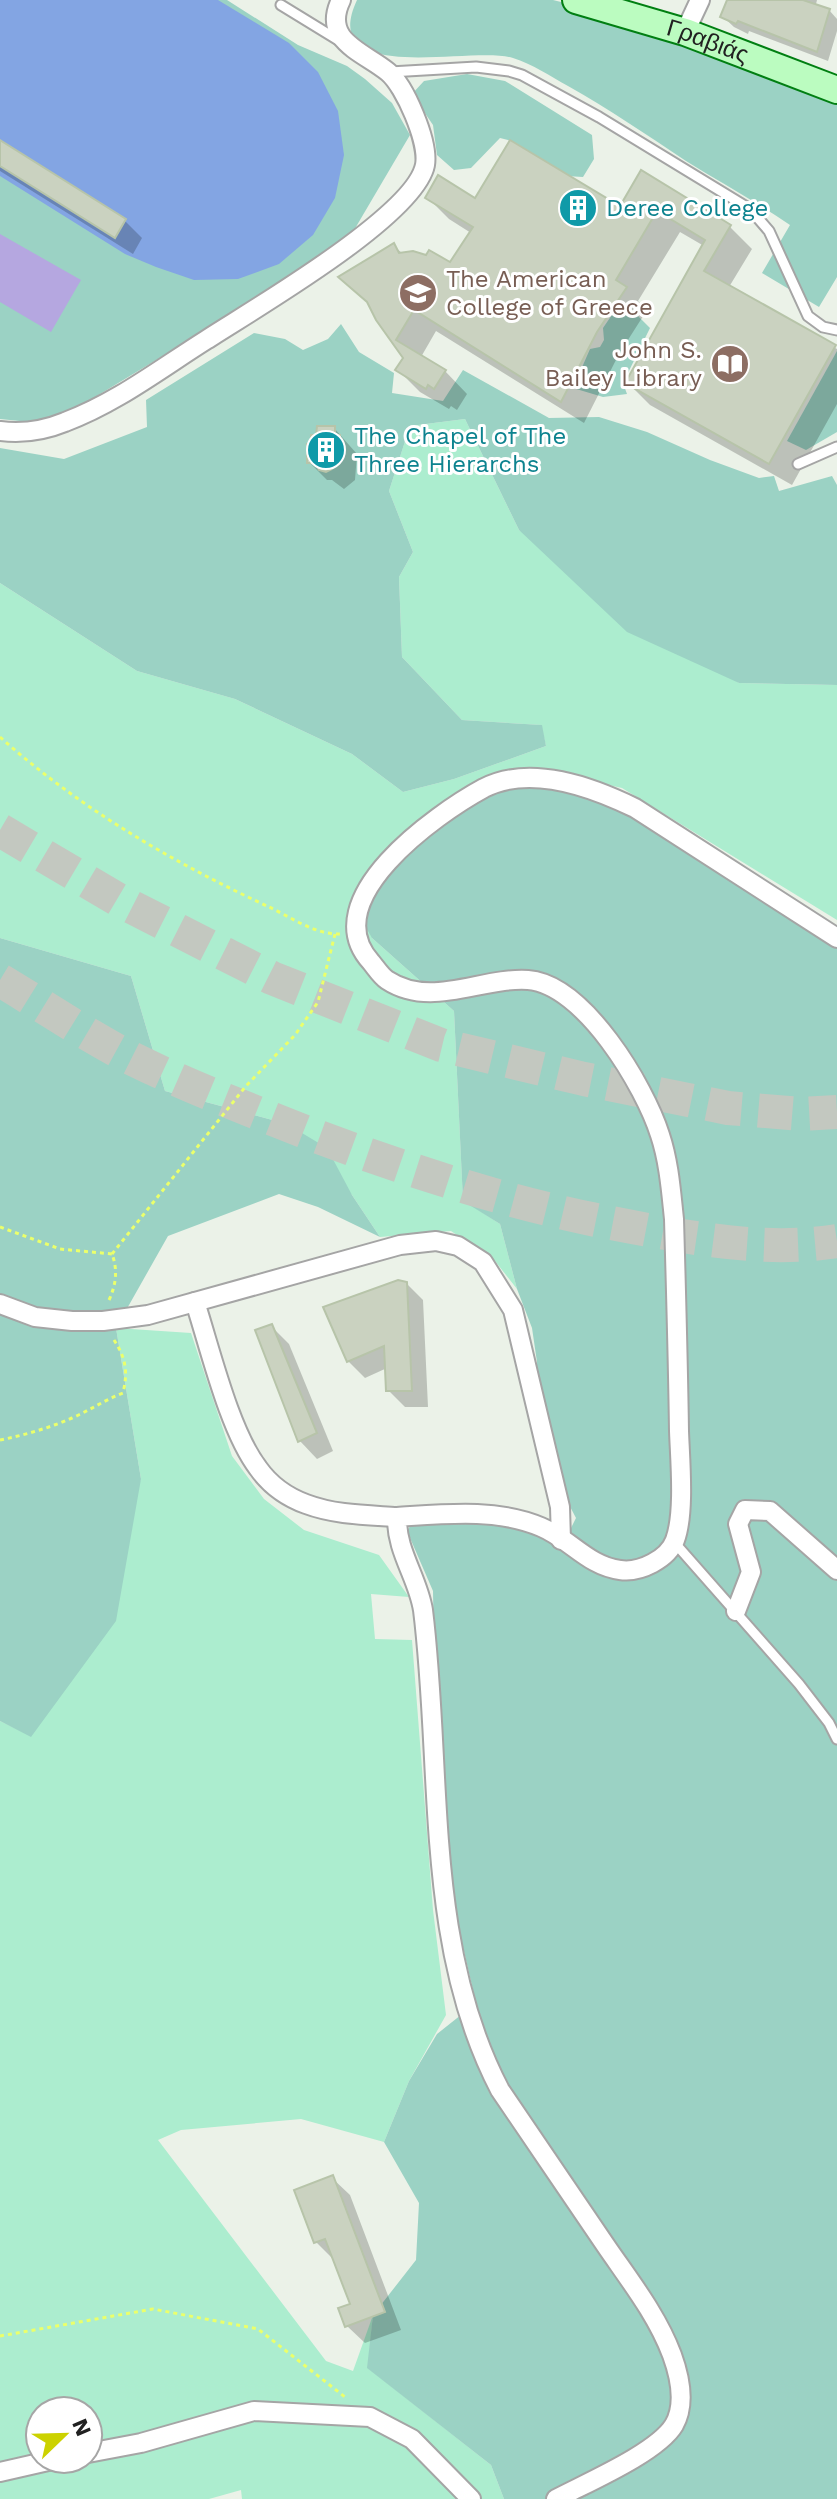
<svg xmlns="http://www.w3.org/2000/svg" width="837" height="2499" font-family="'Work Sans',sans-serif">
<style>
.grass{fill:#acedcf;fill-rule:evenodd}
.forest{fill:#9bd2c4}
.pitch{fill:#83a5e3}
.water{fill:#b5a7e0}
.shadow{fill:#0003}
.building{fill:#cad2c0;stroke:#b7c4a9;stroke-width:2}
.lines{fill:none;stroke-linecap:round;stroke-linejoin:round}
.highway-tunnel{stroke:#c3c8c0;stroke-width:34;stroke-dasharray:34 17;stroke-linecap:butt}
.lane-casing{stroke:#a5a5a5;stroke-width:13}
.street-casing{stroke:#a5a5a5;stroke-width:22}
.secondary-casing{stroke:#017f12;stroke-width:30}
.path{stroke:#ebff6b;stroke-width:3;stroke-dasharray:4 4;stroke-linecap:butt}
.lane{stroke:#fff;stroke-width:9}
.street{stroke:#fff;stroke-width:18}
.secondary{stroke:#bbfcc0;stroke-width:26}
.labels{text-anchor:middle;stroke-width:6;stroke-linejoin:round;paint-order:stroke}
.street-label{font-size:24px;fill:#212121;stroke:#fff}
.culture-label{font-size:24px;fill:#0d838f;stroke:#fff;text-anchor:start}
.education-label{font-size:24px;fill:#785e54;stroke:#fff;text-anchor:start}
</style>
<rect width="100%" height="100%" fill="#ebf2e8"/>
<g class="grass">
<polygon points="465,419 519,530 739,683 837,685 837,920 622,788 559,774 372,938 454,1011 463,1200 500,1224 517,1289 495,1261 451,1231 380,1237 352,1195 287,1124 165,1091 131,976 0,938 0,583 137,671 235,699 352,754 403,792 454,779 546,746 541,725 462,720 402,657 399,577 413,552 389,491 410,426"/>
<path d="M116,1328l75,5 41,123 32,43 40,31 75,25 30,42 -38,-3 4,45 37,1 21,270 13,105 -37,66 -25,61 -83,-23 -120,11 -23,10 168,221 27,10 20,-56 -5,53 123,97 13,34h-262l-1,-9 -32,9h-209v-778l31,15 110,-257zM40,2411h48v48h-48z"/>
</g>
<g class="forest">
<polygon points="0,0 227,0 298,45 347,66 365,79 392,103 410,135 350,237 252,302 72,411 40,423 0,419"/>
<path d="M357,0h196l28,7 256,93v177l-18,30 -57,-34 28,-48c-33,-23 -69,-42 -104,-64 -39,-26 -77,-52 -118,-75 -18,-10 -36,-22 -55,-28 -41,-13 -197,30 -156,-58z"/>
<polygon points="467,74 505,81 592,135 594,159 583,177 566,176 508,140 500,138 471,168 454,170 437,155 433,125 412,94 424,81"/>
<polygon points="618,306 635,313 650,328 623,383 627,394 603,397 573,388 590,349 600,347 604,340 603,328"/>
<polygon points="341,324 359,352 394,373 392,393 443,401 463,370 549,418 599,417 647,432 710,460 759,478 774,476 779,491 832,476 837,485 837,685 739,683 627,632 519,530 465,419 410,426 389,491 413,552 399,577 402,657 462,720 542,725 546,746 454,779 403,792 352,754 235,699 137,671 0,583 0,448 64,459 147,427 146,400 254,333 285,339 303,350 328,339"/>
<polygon points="837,351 837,432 806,450 787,441"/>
<polygon points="502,775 603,798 837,944 837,2499 504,2499 491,2465 367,2368 373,2315 416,2260 419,2203 384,2142 409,2081 437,2034 476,2003 452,1900 435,1714 433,1591 407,1531 417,1515 522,1526 549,1543 562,1546 576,1518 554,1476 534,1411 537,1362 532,1328 517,1289 500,1224 463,1201 454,1011 372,938 352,903 385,853"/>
<polygon points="0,938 131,976 165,1091 287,1124 327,1148 352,1195 380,1237 318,1207 279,1194 168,1236 116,1328 141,1479 116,1621 31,1737 0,1721"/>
</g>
<polygon class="pitch" points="0,0 218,0 289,43 318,72 338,111 344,155 335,198 313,235 279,264 238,279 194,280 156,267 125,254 0,176"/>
<polygon class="water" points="0,234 81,280 51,332 0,302"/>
<g class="shadow">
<polygon points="730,0 817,0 816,4 819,7 829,10 837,19 837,31 828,61 749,31 748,34 734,27 722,16"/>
<polygon points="0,142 125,221 142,238 133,254 0,171"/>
<polygon points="642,173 730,227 752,249 729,287 837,349 837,404 792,485 650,405 628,383 704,246 680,232 638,301 647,310 619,354 584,423 436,331 421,357 445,371 467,394 457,410 451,406 449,409 420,392 398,370 405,357 372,307 341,277 394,246 403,254 451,265 471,233 449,219 427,197 620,209"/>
<polygon points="334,428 357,454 355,480 344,489 332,480 327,480 309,462 313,446 318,437"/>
<polygon points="406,1283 423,1300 428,1407 405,1407 388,1390 387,1368 365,1378 348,1361"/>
<polygon points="272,1327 289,1344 333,1451 317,1459 300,1441 258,1332"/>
<polygon points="332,2178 350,2195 401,2330 365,2343 347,2326 352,2305 333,2259 316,2242"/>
</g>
<g class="building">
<polygon points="727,0 803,0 830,9 817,52 738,21 736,24 720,17"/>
<polygon points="0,140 126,219 115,238 0,166"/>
<polygon points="510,140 620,206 641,170 731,225 704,271 836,345 769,464 625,383 705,240 657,211 616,280 627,287 597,332 561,402 414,310 396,340 446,370 434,389 428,385 426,389 395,370 403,358 376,320 367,302 338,277 394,243 399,253 413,251 426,255 429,250 450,262 473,227 425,198 438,175 475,198"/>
<polygon points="317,426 335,426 335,435 340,435 340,456 338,456 338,462 332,469 326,472 319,470 316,463 307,463 307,444 311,444 311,435 316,435"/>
<polygon points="398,1280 407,1282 412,1391 386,1391 384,1346 347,1362 323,1307"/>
<polygon points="272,1324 317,1433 298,1442 255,1330"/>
<polygon points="333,2175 385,2312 345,2327 338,2308 350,2304 325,2239 314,2243 294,2190"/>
</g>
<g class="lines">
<g class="highway-tunnel">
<polyline points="0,830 122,902 272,978 441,1045 584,1079 728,1108 801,1114 837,1112"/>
<path d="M0,980c45,27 89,57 135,80 57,28 115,50 173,73 104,39 209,73 319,93 68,13 141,26 210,15"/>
</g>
<defs>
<g id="lane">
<polyline points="281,5 343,43"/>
<polyline points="390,72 476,67 509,71 522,75 599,117 750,209 769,231 808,316 823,327 837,330"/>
<polyline points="798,464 837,447"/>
<polyline points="674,1542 799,1684 829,1723 837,1739"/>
</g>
<g id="street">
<polyline points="685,32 700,0"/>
<path d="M0,431c23,3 43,0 65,-9 51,-19 95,-53 141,-82 46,-30 209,-124 219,-175 4,-23 -20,-79 -37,-93 -24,-20 -67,-31 -47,-72"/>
<path d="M195,1302c15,46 34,128 63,166 12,17 29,29 48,36 29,11 61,11 91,13"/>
<polyline points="0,1304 35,1317 72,1321 103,1321 148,1315 400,1245 436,1241 458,1246 483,1262 513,1310 560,1507 561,1540"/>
<polyline points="736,1611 751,1572 738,1524 745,1510 770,1511 837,1570"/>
<polyline points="88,2453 141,2443 254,2411 370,2417 412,2439 471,2499"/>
<polyline points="0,2472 57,2459"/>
<path d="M556,2499c30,-16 101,-46 118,-74 12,-21 6,-48 -2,-70 -15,-40 -42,-74 -66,-109 -35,-52 -71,-104 -106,-156 -77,-147 -57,-320 -77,-480 -5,-32 -27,-59 -26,-93 47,-3 100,-9 144,10 29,12 47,39 79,43 20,3 48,-11 55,-30 10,-27 5,-80 4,-109 -1,-71 -3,-142 -5,-212 -3,-28 -5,-57 -14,-84 -15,-48 -76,-151 -132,-155 -47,-3 -97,29 -141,0 -6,-4 -11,-12 -16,-18 -57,-62 65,-148 113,-174 47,-24 108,-1 151,20l202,130"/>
</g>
<g id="secondary">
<path id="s1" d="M576,0l109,32 152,58"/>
</g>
</defs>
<use href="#lane" class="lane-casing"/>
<use href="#street" class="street-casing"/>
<use href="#secondary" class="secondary-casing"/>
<g class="path">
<path d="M0,737c78,70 172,125 267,169 22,10 48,29 73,28"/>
<polyline points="0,1227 60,1249 112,1254"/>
<polyline points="112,1254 246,1086 295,1035 318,1002 335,934"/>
<path d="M109,1300c7,-15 9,-30 3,-46"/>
<path d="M0,1440c25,-5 49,-12 72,-22 18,-8 33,-18 51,-25 5,-21 3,-35 -9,-53"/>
<polyline points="0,2336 153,2309 258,2329 345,2397"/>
</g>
<use href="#lane" class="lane"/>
<use href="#street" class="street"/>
<use href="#secondary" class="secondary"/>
</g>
<defs>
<symbol id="building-disc" viewBox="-11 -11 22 22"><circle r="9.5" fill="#0f9aa8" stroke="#fff"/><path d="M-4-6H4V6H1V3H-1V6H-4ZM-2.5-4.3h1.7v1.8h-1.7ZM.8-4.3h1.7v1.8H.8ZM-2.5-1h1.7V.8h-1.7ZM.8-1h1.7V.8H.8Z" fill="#fff"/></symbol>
<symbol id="university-disc" viewBox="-11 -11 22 22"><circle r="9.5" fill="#8d6e63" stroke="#fff"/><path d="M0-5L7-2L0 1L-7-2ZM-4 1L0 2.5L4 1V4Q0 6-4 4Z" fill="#fff"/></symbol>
<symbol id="library-disc" viewBox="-11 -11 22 22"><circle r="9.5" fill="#8d6e63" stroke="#fff"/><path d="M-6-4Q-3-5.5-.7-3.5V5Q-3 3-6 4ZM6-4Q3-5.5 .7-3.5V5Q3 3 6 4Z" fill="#fff"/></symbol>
</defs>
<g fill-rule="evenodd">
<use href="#building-disc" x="556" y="186" width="44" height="44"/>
<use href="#university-disc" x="396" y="271" width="44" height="44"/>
<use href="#library-disc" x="708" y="342" width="44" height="44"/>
<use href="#building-disc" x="304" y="428" width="44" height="44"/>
</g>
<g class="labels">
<g class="street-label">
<text dy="8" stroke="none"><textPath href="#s1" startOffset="138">Γραβιάς</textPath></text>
</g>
<g class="culture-label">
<text x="606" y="216">Deree College</text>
<text x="354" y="444">The Chapel of The<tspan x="354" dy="28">Three Hierarchs</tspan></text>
</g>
<g class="education-label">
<text x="446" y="287">The American<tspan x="446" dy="28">College of Greece</tspan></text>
<text x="702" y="358" text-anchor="end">John S.<tspan x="702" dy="28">Bailey Library</tspan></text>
</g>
</g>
<g transform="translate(64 2435) rotate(67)"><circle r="38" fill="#ffffff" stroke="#a6a6a6" stroke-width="2"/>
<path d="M0-6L14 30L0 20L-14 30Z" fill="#ccd200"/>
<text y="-12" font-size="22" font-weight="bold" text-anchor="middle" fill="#212121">N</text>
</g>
</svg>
